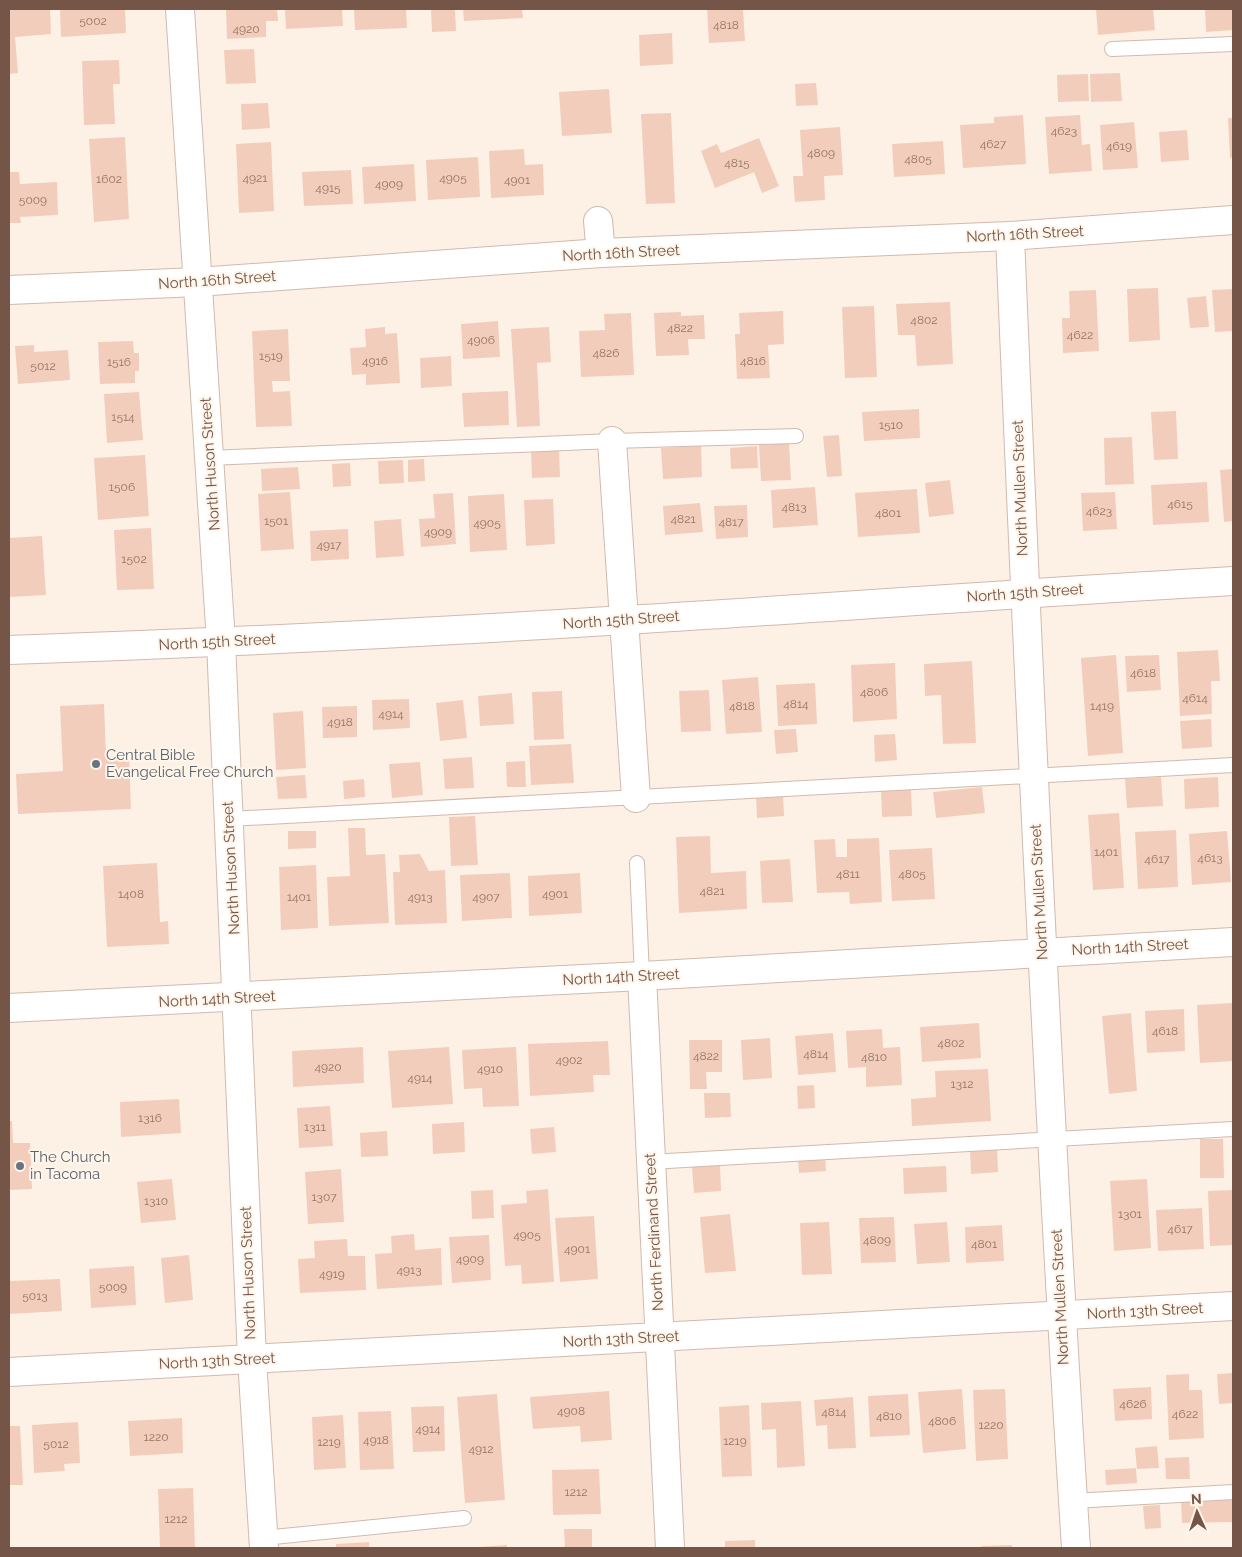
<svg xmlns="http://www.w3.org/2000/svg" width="1242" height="1557" font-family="Raleway,sans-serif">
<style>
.building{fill:#f3cdbb}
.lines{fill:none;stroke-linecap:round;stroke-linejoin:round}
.service-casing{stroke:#d1baad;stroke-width:16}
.minor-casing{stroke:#d1baad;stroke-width:30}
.service{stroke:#fff;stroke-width:14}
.minor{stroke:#fff;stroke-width:28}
.worship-dot{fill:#6b7280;stroke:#fff6eb;stroke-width:2}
.labels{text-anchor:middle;stroke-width:4;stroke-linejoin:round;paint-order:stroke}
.number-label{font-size:12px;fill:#957366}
.street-label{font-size:15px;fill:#765549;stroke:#fff6eb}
.worship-label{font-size:15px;fill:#5b616d;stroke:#fff6eb;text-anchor:start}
</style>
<rect width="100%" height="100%" fill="#fdf1e5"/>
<g class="building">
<polygon points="9,9 50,9 51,34 15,37 18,73 9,74"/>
<polygon points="60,9 125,9 126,33 61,37"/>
<polygon points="226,9 277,9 278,21 266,21 266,37 227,39"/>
<polygon points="285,9 342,9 343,26 286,29"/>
<polygon points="354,9 406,9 407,28 355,30"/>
<polygon points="431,9 455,9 456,31 432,32"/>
<polygon points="463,9 522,9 523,18 464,21"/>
<polygon points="707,9 743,9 745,41 709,43"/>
<polygon points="1096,9 1153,9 1155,30 1098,35"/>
<polygon points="1205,9 1233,9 1233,30 1206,32"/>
<polygon points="672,33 673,64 640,66 639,35"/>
<polygon points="254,49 256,83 226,84 224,50"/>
<polygon points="119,60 120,84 113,84 115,124 84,125 82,61"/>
<polygon points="1120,73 1122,101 1091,102 1090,74"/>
<polygon points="1088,74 1089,101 1058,102 1057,75"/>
<polygon points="816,83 818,105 796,106 795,84"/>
<polygon points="609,89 612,133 562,136 559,92"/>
<polygon points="268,103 270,128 242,130 241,104"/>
<polygon points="671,113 675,203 646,204 641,114"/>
<polygon points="1023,115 1026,164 963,168 960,125 994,123 994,117"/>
<polygon points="1080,115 1082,145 1090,144 1092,171 1049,174 1045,117"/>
<polygon points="1228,118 1233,118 1233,157 1230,158"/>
<polygon points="1134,122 1138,168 1103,170 1100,125"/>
<polygon points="840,127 843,175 824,176 825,200 795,202 793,176 803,176 800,130"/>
<polygon points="1187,130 1189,160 1161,162 1159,132"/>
<polygon points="125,137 129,219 94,222 89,139"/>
<polygon points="759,138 779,186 762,193 754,172 715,188 701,151 717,144 721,153"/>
<polygon points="943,141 945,174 894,177 892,144"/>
<polygon points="271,142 274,211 239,213 236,144"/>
<polygon points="524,149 525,165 543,164 544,195 491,198 489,151"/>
<polygon points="478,157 480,197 428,200 426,160"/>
<polygon points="414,164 416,201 364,204 362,167"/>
<polygon points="351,170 353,204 304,206 302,172"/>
<polygon points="9,172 19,172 20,184 57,182 58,215 20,217 21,223 9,223"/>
<polygon points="1158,288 1160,340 1129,342 1127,289"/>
<polygon points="1233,289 1233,331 1215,332 1212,290"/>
<polygon points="1096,290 1099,351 1063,353 1062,318 1070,318 1069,291"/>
<polygon points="1206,296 1209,327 1190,328 1187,298"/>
<polygon points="950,302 953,364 917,366 915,335 898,335 896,304"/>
<polygon points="874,306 877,377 845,378 842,307"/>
<polygon points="783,311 784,344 768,345 770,378 737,379 735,334 740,334 739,313"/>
<polygon points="681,312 681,316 704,315 705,339 688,339 689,355 656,356 654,313"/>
<polygon points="631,313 634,375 581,377 579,331 605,330 604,314"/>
<polygon points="498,321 500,357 463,359 461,324"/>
<polygon points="385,327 385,334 397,333 400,383 366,385 366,374 352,375 350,348 366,347 365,329"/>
<polygon points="549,327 551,362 537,363 540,426 517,427 511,329"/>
<polygon points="288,329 290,381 272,381 273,392 290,391 292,426 256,427 252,331"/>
<polygon points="133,341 134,353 139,353 139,371 135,371 135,383 100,384 98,342"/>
<polygon points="34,345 34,352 68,350 70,380 18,384 15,346"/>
<polygon points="451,356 452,386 421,388 420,358"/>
<polygon points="508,391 509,425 464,427 462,393"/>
<polygon points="139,392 143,440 107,443 104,394"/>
<polygon points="919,409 920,438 864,441 862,412"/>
<polygon points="1176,411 1178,459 1154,460 1151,412"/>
<polygon points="839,435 842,476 827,477 823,436"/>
<polygon points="1132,437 1134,484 1105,485 1104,438"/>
<polygon points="789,443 791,480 761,481 759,445"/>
<polygon points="701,446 702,477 663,479 661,448"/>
<polygon points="757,446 758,468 731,469 730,448"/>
<polygon points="559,450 560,477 532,478 531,451"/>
<polygon points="145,455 149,516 98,520 94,458"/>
<polygon points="424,459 425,481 408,482 408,460"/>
<polygon points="403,460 404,483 379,484 378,461"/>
<polygon points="350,463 351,486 333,487 332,464"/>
<polygon points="298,467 300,489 262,491 261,469"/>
<polygon points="1233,469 1233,521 1224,522 1220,470"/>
<polygon points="950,480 954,514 929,517 925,483"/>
<polygon points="1207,482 1209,522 1153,525 1151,485"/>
<polygon points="815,487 818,525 773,528 771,490"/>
<polygon points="917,489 920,533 858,537 855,493"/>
<polygon points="290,492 294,549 261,551 258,494"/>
<polygon points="1115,492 1117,529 1083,531 1081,493"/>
<polygon points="453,493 456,544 421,547 419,519 435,518 433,494"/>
<polygon points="504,494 507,550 470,552 468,496"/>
<polygon points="553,499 555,544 526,546 524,500"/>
<polygon points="700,503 703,532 665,535 663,506"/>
<polygon points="747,505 748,537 716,539 714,506"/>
<polygon points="401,519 404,556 376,558 374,521"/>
<polygon points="151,528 154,589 117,590 114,530"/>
<polygon points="348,529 349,559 311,561 310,531"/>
<polygon points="42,536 46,595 9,597 9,538"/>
<polygon points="1218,650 1220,681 1211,681 1212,714 1180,716 1177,652"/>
<polygon points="1116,655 1123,753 1088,756 1081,658"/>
<polygon points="1159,655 1161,690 1127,692 1125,656"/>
<polygon points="972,661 976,743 943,744 941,695 925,696 924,664"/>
<polygon points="895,663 897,719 853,722 851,665"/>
<polygon points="758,677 762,732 726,734 722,680"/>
<polygon points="815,683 817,724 778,726 776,685"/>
<polygon points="709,690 711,731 681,732 679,691"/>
<polygon points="562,691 564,739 534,740 532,692"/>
<polygon points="512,693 514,724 480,726 478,696"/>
<polygon points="409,699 410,728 373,730 372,700"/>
<polygon points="463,700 467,738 440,741 436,703"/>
<polygon points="104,704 106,757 129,756 131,809 18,814 16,774 63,771 60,706"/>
<polygon points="357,706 357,737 323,738 322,707"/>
<polygon points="303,711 306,768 276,770 273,713"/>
<polygon points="1211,719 1212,747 1182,749 1180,721"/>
<polygon points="796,729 798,752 776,754 774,730"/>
<polygon points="895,734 897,760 875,762 874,735"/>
<polygon points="571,744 574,783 531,785 529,746"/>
<polygon points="472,757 474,788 445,789 443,759"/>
<polygon points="525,761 526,787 507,787 506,762"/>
<polygon points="420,762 423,795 392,798 389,764"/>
<polygon points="305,775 307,798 278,799 276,777"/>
<polygon points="1161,777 1163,806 1127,808 1125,779"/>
<polygon points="1218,777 1219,807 1185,809 1184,779"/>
<polygon points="364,779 365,797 344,799 343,781"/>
<polygon points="982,787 985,813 936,818 933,792"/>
<polygon points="911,788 912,816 882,817 881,790"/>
<polygon points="783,794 784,816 757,818 756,795"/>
<polygon points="1119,813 1124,888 1093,890 1088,815"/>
<polygon points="475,816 478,865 451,866 449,817"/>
<polygon points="348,828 365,828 366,855 385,854 389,923 329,926 327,877 350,876"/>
<polygon points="1176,830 1178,887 1138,889 1135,832"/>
<polygon points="288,831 316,831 316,848 288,849"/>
<polygon points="1227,831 1231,882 1192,885 1189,834"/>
<polygon points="710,836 711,873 746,871 747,909 679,913 676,837"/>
<polygon points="879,838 882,902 850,904 849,892 817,893 814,840 835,839 836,857 847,857 847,839"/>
<polygon points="932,848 935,899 892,901 889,850"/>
<polygon points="420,854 429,871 445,870 447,923 395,925 393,872 400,872 399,855"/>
<polygon points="790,859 793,902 762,903 760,861"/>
<polygon points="157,863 160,922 168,921 169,944 107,947 103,866"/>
<polygon points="316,865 318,928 281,930 279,867"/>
<polygon points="510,873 512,918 462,921 460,875"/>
<polygon points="580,873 582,913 529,916 528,876"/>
<polygon points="1233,1003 1233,1061 1200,1063 1197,1005"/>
<polygon points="1184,1009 1185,1051 1147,1053 1145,1011"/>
<polygon points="1131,1013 1137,1091 1109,1094 1102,1016"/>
<polygon points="979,1023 981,1058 922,1062 920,1027"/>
<polygon points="882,1029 883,1048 900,1047 902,1085 866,1087 866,1067 848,1068 846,1031"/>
<polygon points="833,1033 836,1072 798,1075 795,1036"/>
<polygon points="770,1038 772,1078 743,1080 741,1040"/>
<polygon points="689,1040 722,1040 722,1072 706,1072 707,1089 690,1089"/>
<polygon points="608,1041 610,1075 593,1075 594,1092 530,1096 528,1044"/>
<polygon points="363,1047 364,1083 293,1087 292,1051"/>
<polygon points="449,1047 453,1104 392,1108 388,1051"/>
<polygon points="516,1047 519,1106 483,1107 482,1088 464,1089 462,1050"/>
<polygon points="988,1069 991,1121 912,1126 911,1099 936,1097 935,1071"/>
<polygon points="814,1085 815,1108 798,1109 797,1086"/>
<polygon points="704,1093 730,1093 731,1117 705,1118"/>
<polygon points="179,1099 181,1133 121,1137 120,1102"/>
<polygon points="330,1106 333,1146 299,1148 297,1108"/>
<polygon points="9,1121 12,1121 13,1143 30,1143 32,1189 9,1190"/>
<polygon points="464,1122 465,1152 433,1154 432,1124"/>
<polygon points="554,1127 556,1152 532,1154 530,1129"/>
<polygon points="387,1131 388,1156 361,1157 360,1133"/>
<polygon points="1200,1139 1223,1139 1224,1178 1200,1178"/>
<polygon points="997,1149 998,1172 971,1174 970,1150"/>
<polygon points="825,1157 826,1171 799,1173 798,1159"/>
<polygon points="720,1165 721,1191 694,1193 692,1167"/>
<polygon points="946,1166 947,1192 904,1194 903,1168"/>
<polygon points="341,1169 344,1222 308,1224 305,1172"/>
<polygon points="172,1179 176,1220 141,1223 137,1182"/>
<polygon points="1147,1179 1151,1248 1114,1251 1110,1181"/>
<polygon points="548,1189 554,1282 522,1284 521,1265 505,1266 501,1205 527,1203 526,1191"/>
<polygon points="493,1190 494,1218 472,1219 471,1191"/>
<polygon points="1233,1190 1233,1245 1210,1246 1208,1191"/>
<polygon points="1202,1208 1204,1249 1158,1251 1156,1210"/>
<polygon points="730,1214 736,1271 705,1273 700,1217"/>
<polygon points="594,1216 598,1279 560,1282 555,1218"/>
<polygon points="894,1217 896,1262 861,1263 859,1218"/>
<polygon points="829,1222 832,1274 802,1275 800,1223"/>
<polygon points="947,1222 950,1262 917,1264 914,1224"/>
<polygon points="1002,1225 1004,1261 966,1263 965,1227"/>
<polygon points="414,1234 415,1250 441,1248 442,1285 377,1289 375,1254 392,1253 391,1236"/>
<polygon points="489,1235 491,1280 452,1283 449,1237"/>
<polygon points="347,1239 348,1256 365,1256 366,1290 300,1293 298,1259 315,1258 314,1241"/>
<polygon points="189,1255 193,1300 165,1303 161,1258"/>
<polygon points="134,1266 136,1305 91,1308 89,1269"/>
<polygon points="60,1279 62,1311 9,1314 9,1281"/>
<polygon points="1233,1373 1233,1403 1219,1404 1217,1374"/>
<polygon points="1189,1374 1189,1390 1202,1390 1204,1438 1169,1440 1166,1375"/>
<polygon points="1151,1387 1152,1419 1115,1421 1113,1389"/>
<polygon points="962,1389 966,1449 923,1453 918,1392"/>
<polygon points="1005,1389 1008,1459 976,1461 973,1390"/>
<polygon points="609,1391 612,1440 581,1442 580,1426 533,1429 530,1397"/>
<polygon points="497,1394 505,1500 465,1503 457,1397"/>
<polygon points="908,1394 910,1435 870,1437 868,1396"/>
<polygon points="853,1397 856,1448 828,1449 827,1425 816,1426 814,1400"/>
<polygon points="801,1401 805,1466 777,1468 776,1429 762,1430 761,1403"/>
<polygon points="749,1405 752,1476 722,1477 719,1407"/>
<polygon points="444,1406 445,1451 413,1452 411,1407"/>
<polygon points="391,1411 394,1469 360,1470 358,1412"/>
<polygon points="343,1415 346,1468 314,1470 312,1417"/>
<polygon points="182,1418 183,1453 130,1456 128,1421"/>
<polygon points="78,1422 80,1463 64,1464 65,1471 34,1473 32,1425"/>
<polygon points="9,1426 20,1426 23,1485 9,1485"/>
<polygon points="1157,1446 1159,1468 1137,1469 1135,1448"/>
<polygon points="1189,1457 1190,1479 1166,1479 1165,1458"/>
<polygon points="1136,1468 1137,1483 1106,1485 1105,1470"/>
<polygon points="599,1469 601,1514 553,1515 552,1470"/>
<polygon points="193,1488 195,1548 160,1548 158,1489"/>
<polygon points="1233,1500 1233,1522 1182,1523 1181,1501"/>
<polygon points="1160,1505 1161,1528 1145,1529 1143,1506"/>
<polygon points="564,1529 592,1529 592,1548 565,1548"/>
<polygon points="755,1540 755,1548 725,1548 725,1541"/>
<polygon points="369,1542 369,1548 336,1548 336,1544"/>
<polygon points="507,1545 507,1548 479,1548 479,1547"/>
<polygon points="1012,1545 1012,1548 982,1548 981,1546"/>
</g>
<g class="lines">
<defs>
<g id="service">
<polyline points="1112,49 1233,44"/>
<polyline points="209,458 612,441 796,436"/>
<polyline points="229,819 1233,765"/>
<polyline points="637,863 642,976"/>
<polyline points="650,1162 1233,1129"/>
<polyline points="1073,1501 1233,1492"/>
<polyline points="263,1538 464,1518"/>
</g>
<g id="minor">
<polyline points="180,9 221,642 252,1359 264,1548"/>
<polyline points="598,221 601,253"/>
<path d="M1010,236c18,437 38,875 66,1312"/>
<polyline points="9,290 198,282 601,253 1010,236 1233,220"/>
<polyline points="612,441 636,798"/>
<path d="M9,650c205,-7 410,-17 615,-30 203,-12 406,-28 609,-39"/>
<polyline points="642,976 670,1548"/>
<polyline points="9,1008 642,976 1233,942"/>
<polyline points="9,1372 1233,1306"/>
</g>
</defs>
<use href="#service" class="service-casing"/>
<use href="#minor" class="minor-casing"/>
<use href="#service" class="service"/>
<use href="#minor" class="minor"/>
</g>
<g class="worship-dot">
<circle cx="96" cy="764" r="5"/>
<circle cx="20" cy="1166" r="5"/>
</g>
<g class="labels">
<g class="number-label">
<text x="93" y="25">5002</text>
<text x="726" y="29">4818</text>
<text x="246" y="33">4920</text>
<text x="1064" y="135">4623</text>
<text x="993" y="148">4627</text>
<text x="1119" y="150">4619</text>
<text x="821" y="157">4809</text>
<text x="918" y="163">4805</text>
<text x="737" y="167">4815</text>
<text x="255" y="182">4921</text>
<text x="453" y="182">4905</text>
<text x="109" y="183">1602</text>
<text x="517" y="184">4901</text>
<text x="389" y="188">4909</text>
<text x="328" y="192">4915</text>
<text x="33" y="204">5009</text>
<text x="924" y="324">4802</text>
<text x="680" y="332">4822</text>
<text x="1080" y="339">4622</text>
<text x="481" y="344">4906</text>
<text x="606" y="357">4826</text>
<text x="271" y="360">1519</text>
<text x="375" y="365">4916</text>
<text x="753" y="365">4816</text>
<text x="119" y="366">1516</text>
<text x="43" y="370">5012</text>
<text x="123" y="421">1514</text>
<text x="891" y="429">1510</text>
<text x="122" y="491">1506</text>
<text x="1180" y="508">4615</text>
<text x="794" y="511">4813</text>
<text x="1099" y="515">4623</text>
<text x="888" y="517">4801</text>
<text x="683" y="523">4821</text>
<text x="276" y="525">1501</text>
<text x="731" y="526">4817</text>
<text x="487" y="527">4905</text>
<text x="438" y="536">4909</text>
<text x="329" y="549">4917</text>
<text x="134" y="563">1502</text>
<text x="1143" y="677">4618</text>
<text x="874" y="696">4806</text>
<text x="1195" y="702">4614</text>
<text x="796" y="708">4814</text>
<text x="742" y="710">4818</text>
<text x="1102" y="710">1419</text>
<text x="391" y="718">4914</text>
<text x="340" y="726">4918</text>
<text x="1106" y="856">1401</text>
<text x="1210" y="862">4613</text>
<text x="1157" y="863">4617</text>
<text x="848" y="878">4811</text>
<text x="912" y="878">4805</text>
<text x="712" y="895">4821</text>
<text x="131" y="898">1408</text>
<text x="555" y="898">4901</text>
<text x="299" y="901">1401</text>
<text x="420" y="901">4913</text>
<text x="486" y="901">4907</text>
<text x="1165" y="1035">4618</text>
<text x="951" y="1047">4802</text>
<text x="816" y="1058">4814</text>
<text x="706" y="1060">4822</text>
<text x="874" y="1061">4810</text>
<text x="569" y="1064">4902</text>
<text x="328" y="1071">4920</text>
<text x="490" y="1073">4910</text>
<text x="420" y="1082">4914</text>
<text x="962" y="1088">1312</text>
<text x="150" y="1122">1316</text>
<text x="315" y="1131">1311</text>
<text x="324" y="1201">1307</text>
<text x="156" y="1205">1310</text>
<text x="1130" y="1218">1301</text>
<text x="1180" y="1233">4617</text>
<text x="527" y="1239">4905</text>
<text x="877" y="1244">4809</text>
<text x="984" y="1248">4801</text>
<text x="577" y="1253">4901</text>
<text x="470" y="1263">4909</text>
<text x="409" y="1274">4913</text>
<text x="332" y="1278">4919</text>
<text x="113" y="1291">5009</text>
<text x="35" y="1300">5013</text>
<text x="1133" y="1408">4626</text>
<text x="571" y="1415">4908</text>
<text x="834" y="1416">4814</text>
<text x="1185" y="1418">4622</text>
<text x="889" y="1420">4810</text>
<text x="942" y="1425">4806</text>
<text x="991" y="1429">1220</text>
<text x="428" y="1433">4914</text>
<text x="156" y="1441">1220</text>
<text x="376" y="1444">4918</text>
<text x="735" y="1445">1219</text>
<text x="329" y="1446">1219</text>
<text x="56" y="1448">5012</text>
<text x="481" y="1453">4912</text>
<text x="576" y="1496">1212</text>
<text x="176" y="1523">1212</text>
</g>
<g class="street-label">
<text transform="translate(1025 234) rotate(-3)" y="5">North 16th Street</text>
<text transform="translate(621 253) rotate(-3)" y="5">North 16th Street</text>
<text transform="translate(217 280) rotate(-4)" y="5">North 16th Street</text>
<text transform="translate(210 464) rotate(-94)" y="5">North Huson Street</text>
<text transform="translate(1020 488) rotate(-92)" y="5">North Mullen Street</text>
<text transform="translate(1025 593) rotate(-4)" y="5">North 15th Street</text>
<text transform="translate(621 620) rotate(-4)" y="5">North 15th Street</text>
<text transform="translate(217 642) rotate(-3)" y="5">North 15th Street</text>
<text transform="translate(231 868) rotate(-93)" y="5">North Huson Street</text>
<text transform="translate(1039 892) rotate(-93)" y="5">North Mullen Street</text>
<text transform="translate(1130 947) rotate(-3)" y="5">North 14th Street</text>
<text transform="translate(621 977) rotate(-3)" y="5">North 14th Street</text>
<text transform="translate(217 999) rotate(-3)" y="5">North 14th Street</text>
<text transform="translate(654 1232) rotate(-93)" y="5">North Ferdinand Street</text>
<text transform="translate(248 1273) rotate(-92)" y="5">North Huson Street</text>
<text transform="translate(1060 1297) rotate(-93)" y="5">North Mullen Street</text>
<text transform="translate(1145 1311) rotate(-3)" y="5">North 13th Street</text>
<text transform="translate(621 1339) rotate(-3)" y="5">North 13th Street</text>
<text transform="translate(217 1361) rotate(-3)" y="5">North 13th Street</text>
</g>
<g class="worship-label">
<text x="106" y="760">Central Bible<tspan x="106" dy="17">Evangelical Free Church</tspan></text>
<text x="30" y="1162">The Church<tspan x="30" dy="17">in Tacoma</tspan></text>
</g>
</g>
<rect width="1242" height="1557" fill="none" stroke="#765549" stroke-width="20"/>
<g transform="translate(1197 1512) rotate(357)" stroke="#fff6eb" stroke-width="4" paint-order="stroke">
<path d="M0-4L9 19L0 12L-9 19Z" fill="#765549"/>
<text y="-8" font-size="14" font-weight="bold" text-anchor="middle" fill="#765549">N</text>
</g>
</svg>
